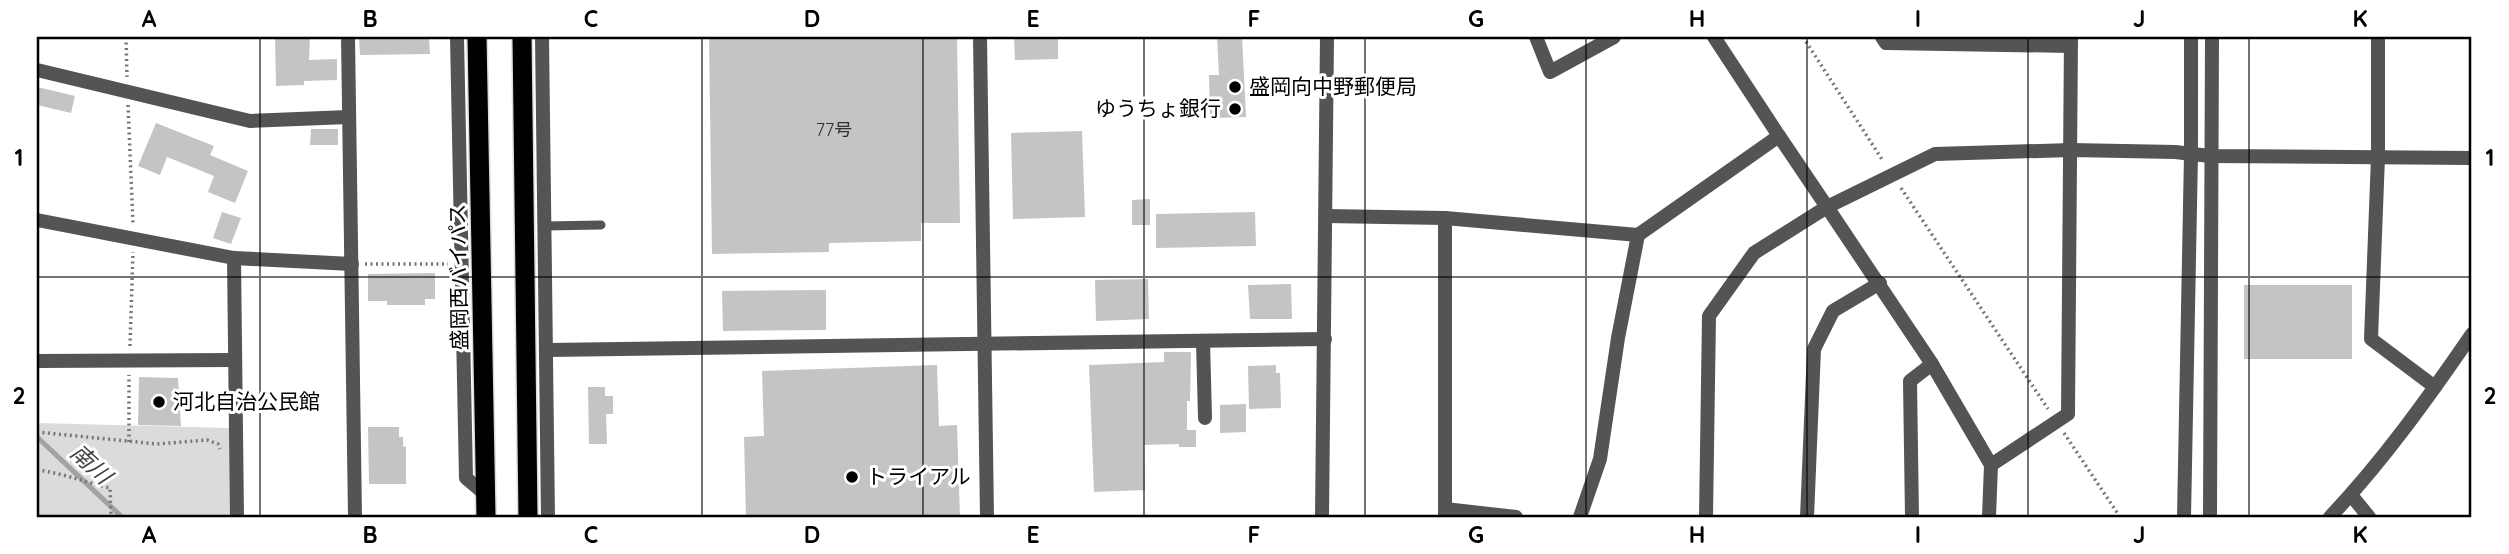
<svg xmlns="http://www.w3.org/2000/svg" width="2509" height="554" font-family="Quicksand,'Noto Sans JP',sans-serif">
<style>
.green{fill:#dbdbdb}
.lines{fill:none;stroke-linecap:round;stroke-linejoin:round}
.stream{stroke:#a2a2a2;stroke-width:5}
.building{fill:#c4c4c4}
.trunk-casing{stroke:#dbdbdb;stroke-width:22}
.path{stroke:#767676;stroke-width:3.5;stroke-dasharray:2 3.5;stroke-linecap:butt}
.service{stroke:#545454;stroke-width:9}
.minor{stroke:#545454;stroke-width:14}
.tertiary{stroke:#545454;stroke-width:14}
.trunk{stroke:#000;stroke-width:19}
.grid{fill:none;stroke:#000;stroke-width:2;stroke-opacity:0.55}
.poi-dot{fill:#000;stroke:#fff;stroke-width:2.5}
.labels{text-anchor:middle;stroke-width:6;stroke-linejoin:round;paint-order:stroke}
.number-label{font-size:18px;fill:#313131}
.poi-label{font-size:21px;fill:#000;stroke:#fff;text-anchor:start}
.street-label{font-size:21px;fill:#000;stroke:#fff}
.water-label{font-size:23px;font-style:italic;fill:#434343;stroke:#fff}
.neatline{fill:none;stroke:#000;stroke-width:2.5}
.grid-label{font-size:23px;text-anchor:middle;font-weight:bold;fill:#000}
</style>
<rect width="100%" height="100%" fill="#fff"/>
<polygon class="green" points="37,423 229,428 231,517 37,517"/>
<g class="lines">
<polyline class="stream" points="37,437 122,517"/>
</g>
<g class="building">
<polygon points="275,37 310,37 309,60 337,59 337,80 304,81 304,85 276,86"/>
<polygon points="359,37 429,37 430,54 360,55"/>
<polygon points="709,37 957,37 960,223 921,223 921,241 829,243 829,252 712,254"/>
<polygon points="1014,37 1058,37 1058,59 1015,60"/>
<polygon points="1217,37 1242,37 1246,117 1210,118 1209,75 1219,75"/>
<polygon points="37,87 75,96 71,113 37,105"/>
<polygon points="156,123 214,146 210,155 248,171 235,203 208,192 214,176 167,157 160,175 138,166"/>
<polygon points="311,129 338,129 338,145 310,145"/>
<polygon points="1082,131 1085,217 1013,219 1011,133"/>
<polygon points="1150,199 1150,225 1132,225 1132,200"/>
<polygon points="222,212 241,218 231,244 213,238"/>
<polygon points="1255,212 1256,246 1156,248 1156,214"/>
<polygon points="435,273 435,299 425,299 425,305 387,305 387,301 368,301 368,274"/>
<polygon points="1148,279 1149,319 1096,321 1095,280"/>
<polygon points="1291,284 1292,319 1250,319 1248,285"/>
<rect x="2244" y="285" width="108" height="74"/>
<polygon points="826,290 826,330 723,331 722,291"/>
<polygon points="1164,352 1191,352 1190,401 1187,401 1187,430 1196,430 1196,447 1179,447 1179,444 1144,445 1145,490 1094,492 1089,365 1164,362"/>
<polygon points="937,365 939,426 957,425 960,517 746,517 744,437 764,436 762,371"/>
<polygon points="1276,365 1276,373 1280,373 1281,408 1249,409 1248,366"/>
<polygon points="139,377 178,378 181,426 138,425"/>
<polygon points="588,387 605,387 605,396 613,396 613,414 606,414 607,444 589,444"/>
<polygon points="1246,404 1246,432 1220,433 1220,405"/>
<polygon points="368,427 399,427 399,437 403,437 403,446 406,447 406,484 369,484"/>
</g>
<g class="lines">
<defs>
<g id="trunk">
<polyline points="477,37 486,517"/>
<polyline points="522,37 528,517"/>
</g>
</defs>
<use href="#trunk" class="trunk-casing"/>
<g class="path">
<polyline points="126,37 127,77"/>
<polyline points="1803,37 1883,161"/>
<polyline points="128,105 133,224"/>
<polyline points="1901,188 2048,409"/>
<polyline points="365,264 448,264"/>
<polyline points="130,346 133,252"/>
<polyline points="37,432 157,444 207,440 218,444 220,449"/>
<polyline points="2064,433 2120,517"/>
<polyline points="129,442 129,375"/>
<path d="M37,470c25,3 48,12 73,18l1,29"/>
</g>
<polyline class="service" points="545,226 601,225"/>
<g class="minor">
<polyline points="348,37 355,517"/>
<polyline points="457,37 466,478 485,494"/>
<polyline points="542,37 548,517"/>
<polyline points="1536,37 1550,72 1614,37"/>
<polyline points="1882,37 1886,43 2071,46"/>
<polyline points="2378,37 2378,157 2371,339 2435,387"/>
<polyline points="37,70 250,121 348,117"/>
<polyline points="1779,136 1827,207 1935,154 2071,150 2175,152 2210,156 2472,158"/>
<polyline points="1326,216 1445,218 1638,235 1779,136 1714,37"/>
<polyline points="37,220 234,258 352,264"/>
<polyline points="234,258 237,517"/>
<polyline points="1203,341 1205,418"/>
<polyline points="548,350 1325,339"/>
<polyline points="37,361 234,360"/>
<polyline points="1991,465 2068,414 2071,37"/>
<polyline points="2351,495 2369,517"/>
<polyline points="1445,509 1516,517"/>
<polyline points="1322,517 1327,37"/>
<polyline points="1445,517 1445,218"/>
<polyline points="1580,517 1600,459 1618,338 1638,235"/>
<polyline points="1706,517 1709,316 1754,253 1827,207 1932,364 1991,465 1989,517"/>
<polyline points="1807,517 1814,349 1833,311 1880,283"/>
<polyline points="1912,517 1910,381 1932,364"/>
<path d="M2330,517c53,-56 98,-119 142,-183"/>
</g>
<g class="tertiary">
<polyline points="980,37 987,517"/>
<polyline points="2184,517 2191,154 2191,37"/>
<polyline points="2210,517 2212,37"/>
</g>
<use href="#trunk" class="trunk"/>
</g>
<path class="grid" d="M260,37v480M481,37v480M702,37v480M923,37v480M1144,37v480M1365,37v480M1586,37v480M1807,37v480M2028,37v480M2249,37v480M37,277h2435"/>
<g class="poi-dot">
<circle cx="1235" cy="87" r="7"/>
<circle cx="1235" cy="109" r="7"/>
<circle cx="159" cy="402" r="7"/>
<circle cx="852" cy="477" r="7"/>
</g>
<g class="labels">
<g class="number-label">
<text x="834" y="136">77号</text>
</g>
<g class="poi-label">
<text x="1249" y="94">盛岡向中野郵便局</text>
<text x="1221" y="116" text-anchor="end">ゆうちょ銀行</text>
<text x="173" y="409">河北自治公民館</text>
<text x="866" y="484">トライアル</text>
</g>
<g class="street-label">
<text transform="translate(459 277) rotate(-91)" y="7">盛岡西バイパス</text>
</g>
<g class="water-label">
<text transform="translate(91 464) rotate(43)" y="8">南川</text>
</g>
</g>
<rect width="2509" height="554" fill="none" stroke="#ffffff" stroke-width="77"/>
<rect x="38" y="38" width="2432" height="478" class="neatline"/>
<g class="grid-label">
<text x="149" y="27">A</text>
<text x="370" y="27">B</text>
<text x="591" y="27">C</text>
<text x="812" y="27">D</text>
<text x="1033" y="27">E</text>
<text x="1254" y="27">F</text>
<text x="1476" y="27">G</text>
<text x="1697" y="27">H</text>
<text x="1918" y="27">I</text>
<text x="2139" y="27">J</text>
<text x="2360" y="27">K</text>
<text x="19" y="166">1</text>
<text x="2490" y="166">1</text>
<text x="19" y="404">2</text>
<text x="2490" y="404">2</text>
<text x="149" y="543">A</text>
<text x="370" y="543">B</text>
<text x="591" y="543">C</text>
<text x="812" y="543">D</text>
<text x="1033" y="543">E</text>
<text x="1254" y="543">F</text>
<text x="1476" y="543">G</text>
<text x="1697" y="543">H</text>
<text x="1918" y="543">I</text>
<text x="2139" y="543">J</text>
<text x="2360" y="543">K</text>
</g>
</svg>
